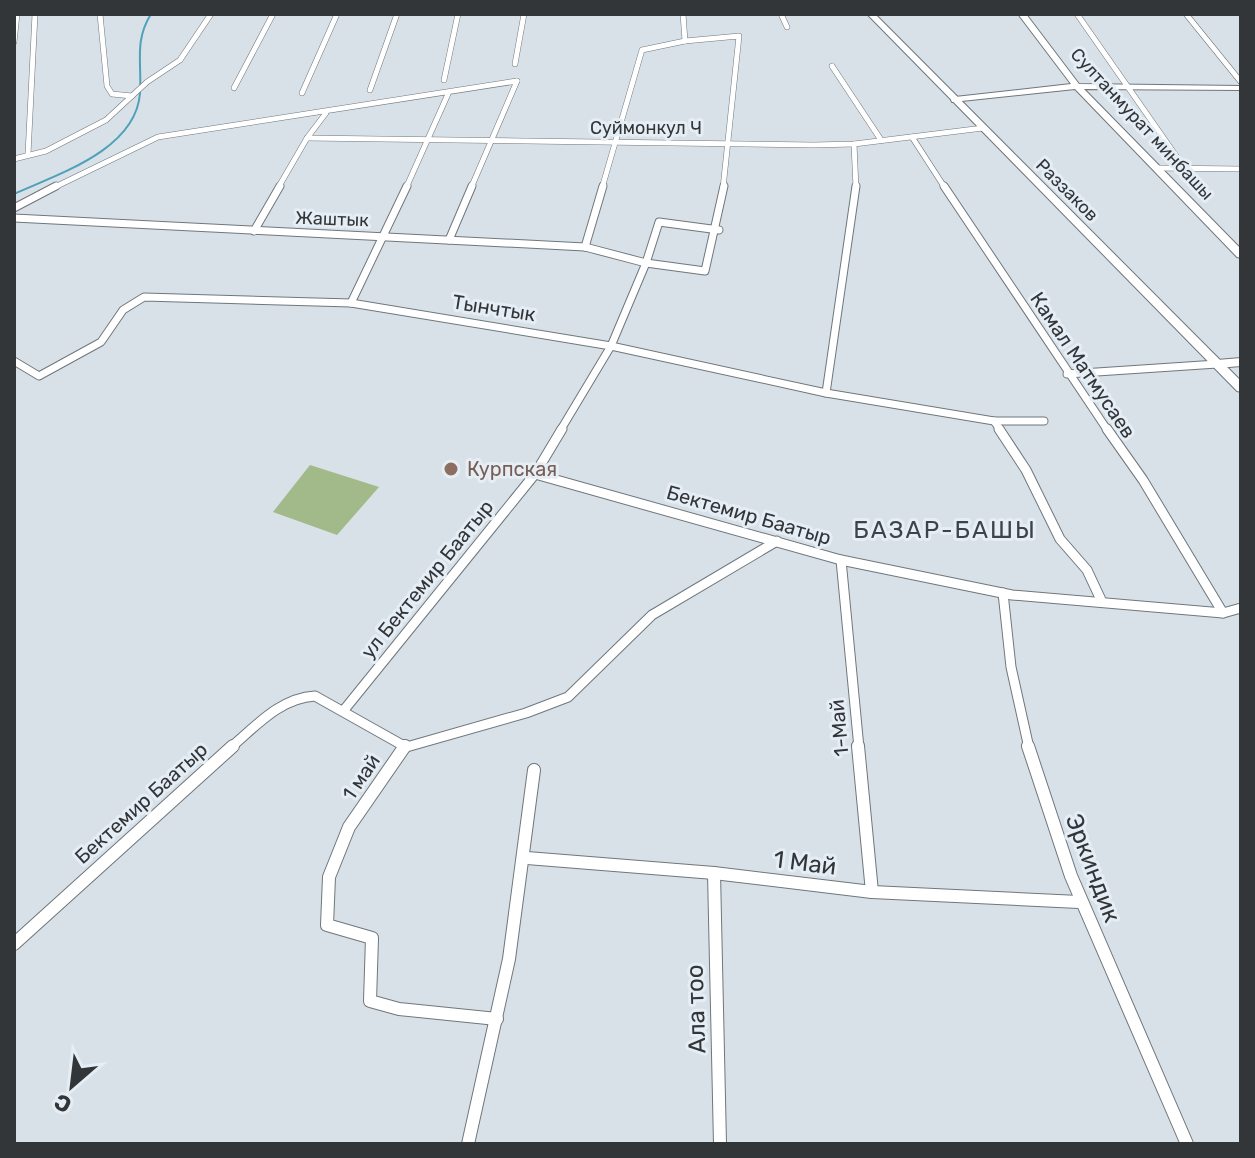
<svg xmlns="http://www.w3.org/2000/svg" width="1255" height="1158" font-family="Rubik,sans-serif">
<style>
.green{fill:#a2b989}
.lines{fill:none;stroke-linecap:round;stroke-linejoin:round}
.stream{stroke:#4da1b8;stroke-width:2}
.street-far3-casing{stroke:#6f777c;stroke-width:6}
.street-far2-casing{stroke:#6f777c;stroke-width:9}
.street-far1-casing{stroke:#6f777c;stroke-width:11}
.street-casing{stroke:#6f777c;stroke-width:14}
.secondary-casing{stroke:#6f777c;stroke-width:2}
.primary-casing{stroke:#6f777c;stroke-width:2}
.street-far3{stroke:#fff;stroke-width:5}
.street-far2{stroke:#fff;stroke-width:7}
.street-far1{stroke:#fff;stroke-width:9}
.street{stroke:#fff;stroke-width:12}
.secondary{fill:#fff;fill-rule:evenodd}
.primary{fill:#fff;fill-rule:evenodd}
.education-dot{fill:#8d6e63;stroke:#e6eef5;stroke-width:3}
.labels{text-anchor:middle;stroke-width:6;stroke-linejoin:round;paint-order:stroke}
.far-street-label{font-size:18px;fill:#333639;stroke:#e6eef5}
.street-label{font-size:20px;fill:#333639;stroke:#e6eef5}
.education-label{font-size:20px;fill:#785e54;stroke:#e6eef5;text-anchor:start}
.quarter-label{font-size:24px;letter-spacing:2px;fill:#3d4449;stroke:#e6eef5}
.near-street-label{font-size:24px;fill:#333639;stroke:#e6eef5}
</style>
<rect width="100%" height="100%" fill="#d9e1e8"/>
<polygon class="green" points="310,465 379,487 337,535 273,512"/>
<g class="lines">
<path class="stream" d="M14,194c44,-20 122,-44 126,-101 2,-30 -6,-52 11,-79"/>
<defs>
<g id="street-far3">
<polyline points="100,14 107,86 112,94 132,96"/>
<polyline points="683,14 685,41"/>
<polyline points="781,14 787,27"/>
<polyline points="1077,14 1183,166"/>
<polyline points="1186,14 1241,82"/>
<polyline points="14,42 17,14"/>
<polyline points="515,64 524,14"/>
<polyline points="832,66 881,140"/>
<polyline points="444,80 458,14"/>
<polyline points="234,88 273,14"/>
<polyline points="370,90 397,14"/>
<polyline points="302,93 337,14"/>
<polyline points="912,137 945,188"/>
<polyline points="307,138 814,145 854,144 983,128"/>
<polyline points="854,144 856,188"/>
<polyline points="28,154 35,14"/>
<polyline points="14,159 46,151 106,120 147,82 180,60 211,14"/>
<polyline points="1157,168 1241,169"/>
<polyline points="53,188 158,137 517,81"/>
<polyline points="278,188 307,138 326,113"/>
<polyline points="406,188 448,94"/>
<polyline points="471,188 517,81"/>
<polyline points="602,188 642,50 685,41 739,36 723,188"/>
</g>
<g id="street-far2">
<polyline points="944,186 1108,431"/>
<polyline points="14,208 56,186"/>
<polyline points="14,218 585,247"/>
<polyline points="254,231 280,186"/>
<polyline points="449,240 472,186"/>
<polyline points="585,247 646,263 705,271 724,186"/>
<polyline points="585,247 603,186"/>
<polyline points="351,303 407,186"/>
<polyline points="14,361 39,376 101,342 123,310 144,297 351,303 611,346 826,393 994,421 1044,421"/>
<polyline points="1067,374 1217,364"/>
<polyline points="826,393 856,186"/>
<polyline points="994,421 1001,431"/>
<polyline points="560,431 611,346 646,263 659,222 719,230"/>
</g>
<g id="street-far1">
<polyline points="999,429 1026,470 1060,539 1087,570 1102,602"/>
<polyline points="1107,429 1143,480 1223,613"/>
<polyline points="535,474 841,560 1012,595 1223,613 1241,608"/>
<polyline points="841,560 859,748"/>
<polyline points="1003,593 1011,667 1029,748"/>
<polyline points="344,710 535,474 562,429"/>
<path d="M230,748c26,-22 50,-50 85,-52l89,50"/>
<polyline points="403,748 526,713 568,697 652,615 777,541"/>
</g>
<g id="street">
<polyline points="405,746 349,827 329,877 327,925 372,938 370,1001 399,1009 497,1019"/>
<polyline points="858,746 872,892"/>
<polyline points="1028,746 1071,876 1187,1144"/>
<polyline points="527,858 714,873 872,892 1079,902"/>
<polyline points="714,873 720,1144"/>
<polyline points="14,944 233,746"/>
<polyline points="468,1144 509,959 534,770"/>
</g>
<g id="secondary">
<polygon points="1018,14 1026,14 1079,84 1241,86 1241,90 1084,89 1241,249 1241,258 1237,257 1075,89 952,102 951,100 955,97 1071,84"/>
<polygon points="1241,358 1241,366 1217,368 1211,364 1217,360"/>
</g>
<polygon id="primary" points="867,14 875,14 1241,381 1241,392 1237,391"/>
</defs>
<use href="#street-far3" class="street-far3-casing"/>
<use href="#street-far2" class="street-far2-casing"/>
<use href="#street-far1" class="street-far1-casing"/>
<use href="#street" class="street-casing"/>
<use href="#secondary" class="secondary-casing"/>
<use href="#primary" class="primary-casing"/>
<use href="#street-far3" class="street-far3"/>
<use href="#street-far2" class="street-far2"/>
<use href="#street-far1" class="street-far1"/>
<use href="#street" class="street"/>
<use href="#secondary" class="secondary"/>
<use href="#primary" class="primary"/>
</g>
<circle class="education-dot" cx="451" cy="469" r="8"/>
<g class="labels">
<g class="far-street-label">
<text transform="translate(1142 124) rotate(47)" y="6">Султанмурат минбашы</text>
<text x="646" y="134">Суймонкул Ч</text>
<text transform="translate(1067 190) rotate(45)" y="6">Раззаков</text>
<text transform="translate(332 219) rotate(2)" y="6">Жаштык</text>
</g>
<g class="street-label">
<text transform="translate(494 308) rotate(9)" y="7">Тынчтык</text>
<text transform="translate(1083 365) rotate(56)" y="7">Камал Матмусаев</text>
<text transform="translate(749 515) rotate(16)" y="7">Бектемир Баатыр</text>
<text transform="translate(427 579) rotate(-51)" y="7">ул Бектемир Баатыр</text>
<text transform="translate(839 728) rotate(-95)" y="7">1-Май</text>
<text transform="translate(361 777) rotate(-56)" y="7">1 май</text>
<text transform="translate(141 803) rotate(-42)" y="7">Бектемир Баатыр</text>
</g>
<g class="education-label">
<text x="467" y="476">Курпская</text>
</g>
<g class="quarter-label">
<text x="945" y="538">БАЗАР-БАШЫ</text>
</g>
<g class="near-street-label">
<text transform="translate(805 863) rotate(7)" y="8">1 Май</text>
<text transform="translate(1093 868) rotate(69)" y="8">Эркиндик</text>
<text transform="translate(696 1009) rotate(-92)" y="8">Ала тоо</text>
</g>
</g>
<rect width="1255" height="1158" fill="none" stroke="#333639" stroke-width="32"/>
<g transform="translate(72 1086) rotate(208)" stroke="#e6eef5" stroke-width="6" paint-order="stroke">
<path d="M0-6L14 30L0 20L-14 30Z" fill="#333639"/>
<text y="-12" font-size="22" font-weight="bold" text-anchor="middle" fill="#333639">С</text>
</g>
</svg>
